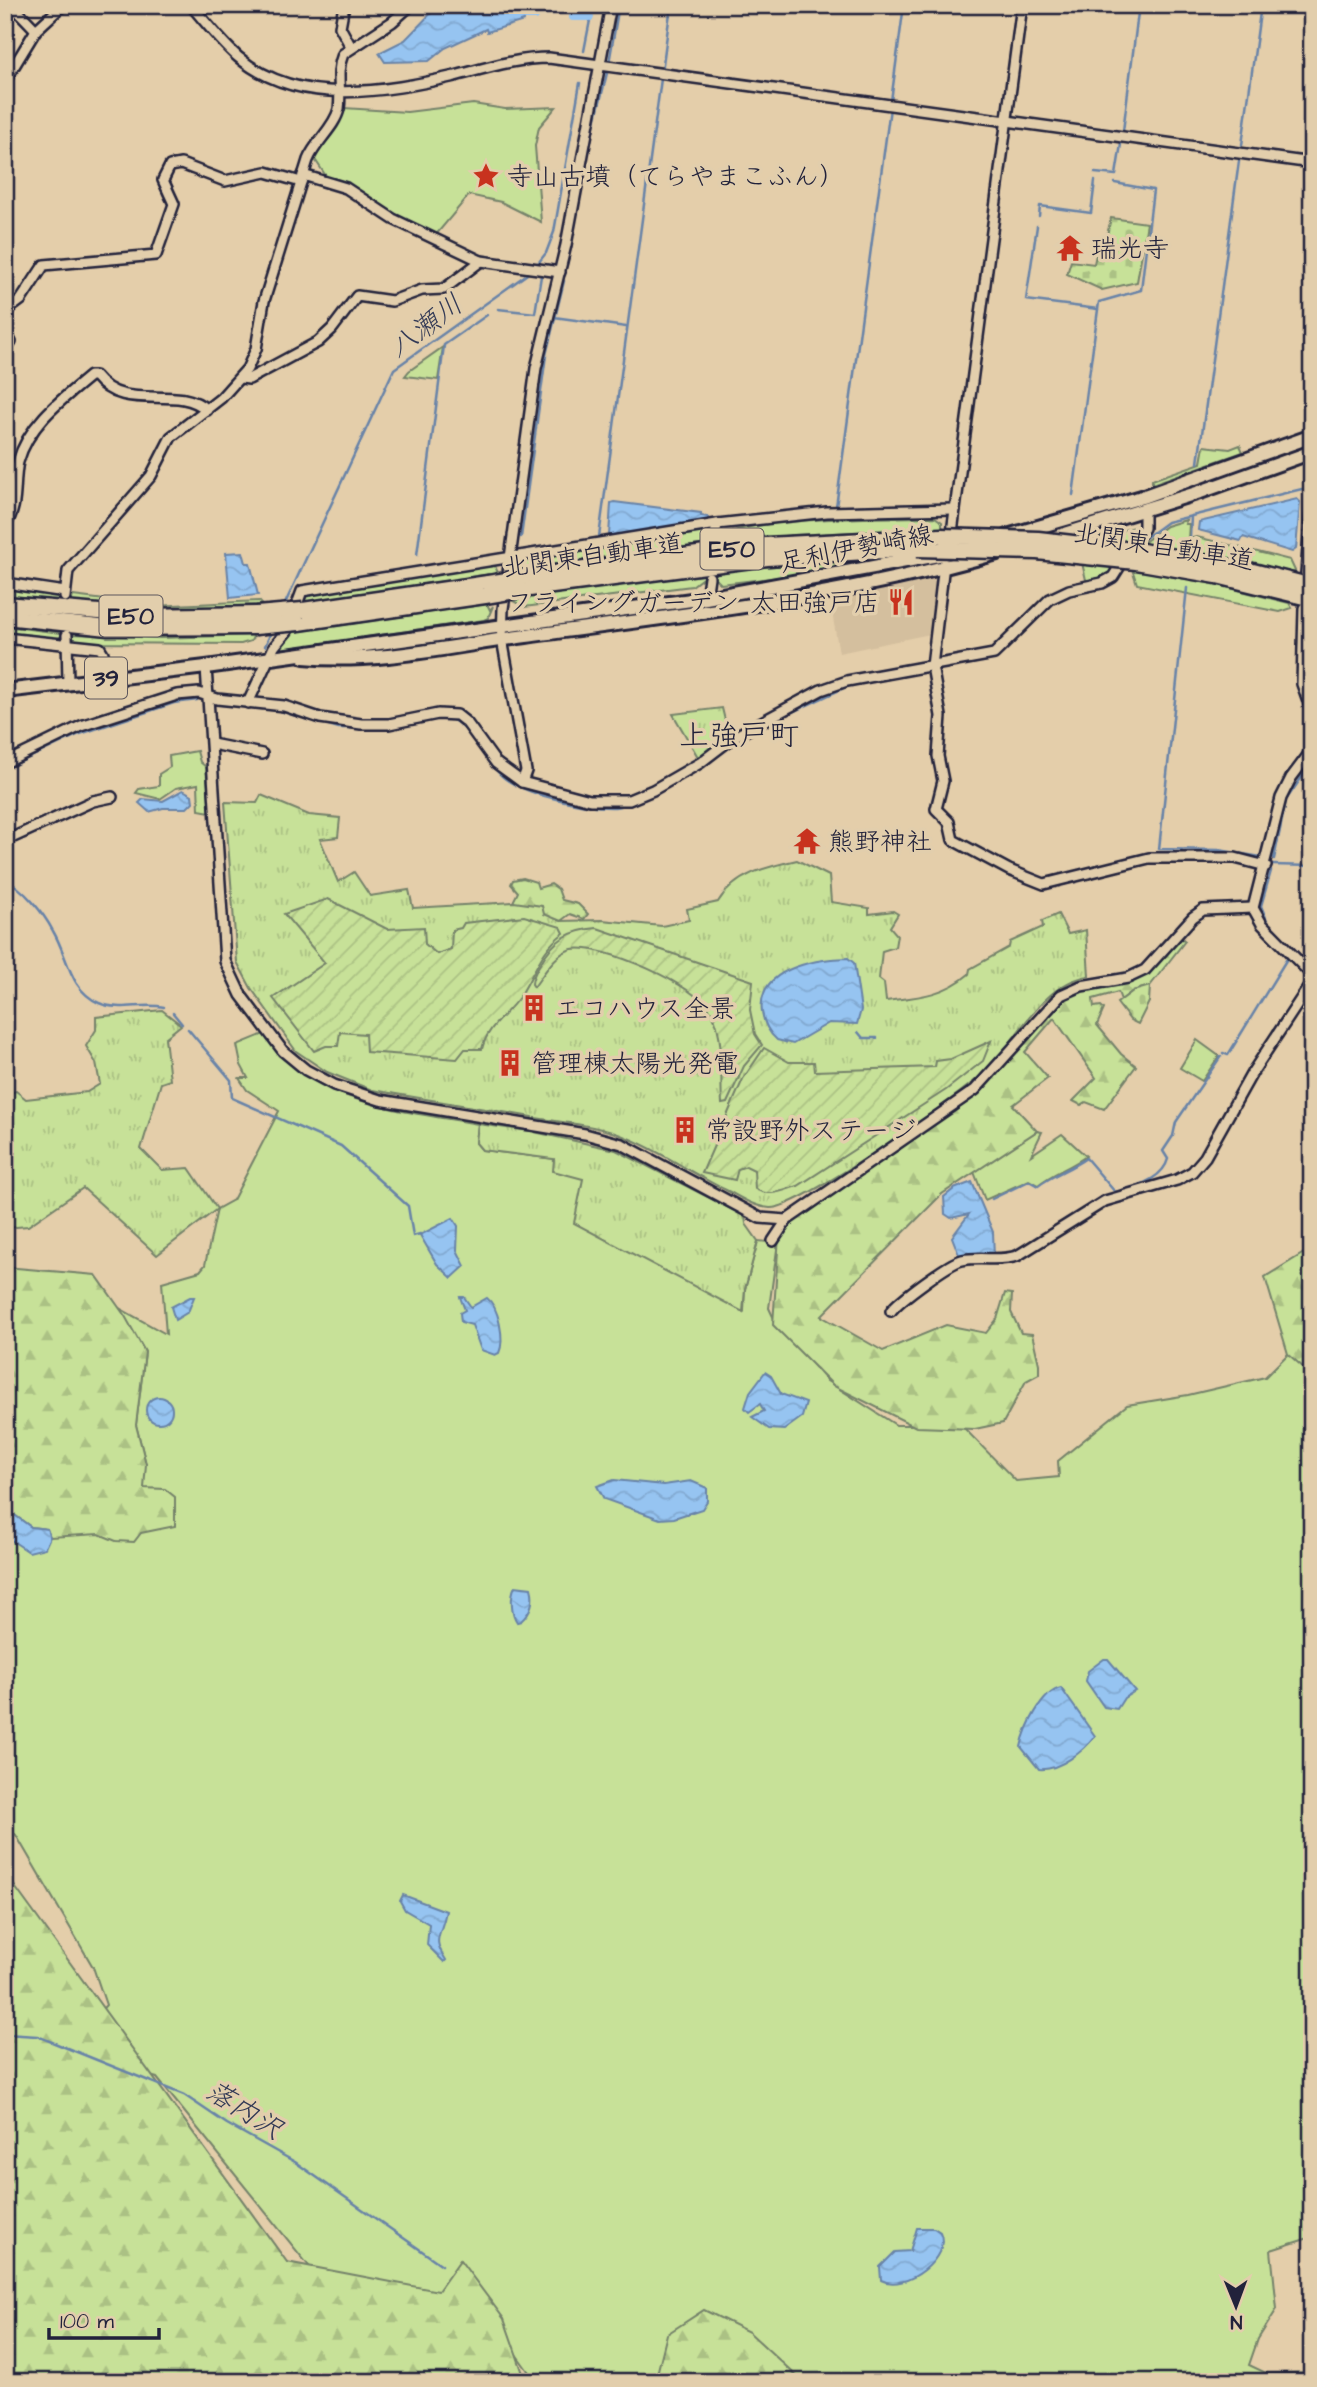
<svg xmlns="http://www.w3.org/2000/svg" width="1317" height="2387" font-family="'Architects Daughter','Klee One',sans-serif">
<style>
.built{fill:#d4bf9e}
.grass{fill:#c7e198;stroke:#74826a;stroke-width:2}
.forest{fill:url(#forest-firs);stroke:#74826a;stroke-width:2}
.cemetery{fill:url(#cemetery-stones);stroke:#74826a;stroke-width:2}
.park{fill:url(#park-tufts);stroke:#74826a;stroke-width:2}
.garden{fill:url(#garden-furrows);stroke:#74826a;stroke-width:2}
.water{fill:url(#water-waves);stroke:#6883a8;stroke-width:2}
.lines{fill:none;stroke-linecap:round;stroke-linejoin:round}
.stream{stroke:#6883a8;stroke-width:2.5}
.canal{stroke:#96c4f1;stroke-width:8}
.minor-casing{stroke:#22223b;stroke-width:14}
.major-casing{stroke:#22223b;stroke-width:18}
.highway-casing{stroke:#22223b;stroke-width:19}
.minor{stroke:#e2ceac;stroke-width:9}
.major{stroke:#e2ceac;stroke-width:12}
.highway{stroke:#e2ceac;stroke-width:14}
.highway-bridge-casing{stroke:#22223b;stroke-width:19;stroke-linecap:butt}
.highway-bridge{stroke:#e2ceac;stroke-width:14}
.labels{text-anchor:middle;stroke-width:7;stroke-linejoin:round;paint-order:stroke}
.shield{fill:#e2ceac;stroke:#5c565d;stroke-width:2}
.shield-label{font-size:24px;font-weight:bold;fill:#22223b}
.poi-label{font-size:26px;fill:#22223b;stroke:#e2ceac;text-anchor:start}
.street-label{font-size:26px;fill:#22223b;stroke:#e2ceac}
.water-label{font-size:28px;font-style:italic;fill:#333a56;stroke:#e2ceac}
.quarter-label{font-size:30px;fill:#22223b;stroke:#e2ceac}
</style>
<defs>
<pattern id="forest-firs" width="22" height="20" patternUnits="userSpaceOnUse" patternTransform="scale(1.75)"><rect width="22" height="20" fill="#c7e198"/><path d="M5 1l3.5 6h-7zM16 11l3.5 6h-7z" fill="#abc184"/></pattern>
<pattern id="cemetery-stones" width="16" height="16" patternUnits="userSpaceOnUse" patternTransform="scale(1.75)"><rect width="16" height="16" fill="#c7e198"/><path d="M2 7V4a2 2 0 0 1 4 0v3zM10 15v-3a2 2 0 0 1 4 0v3z" fill="#abc184"/></pattern>
<pattern id="park-tufts" width="24" height="20" patternUnits="userSpaceOnUse" patternTransform="scale(1.75)"><rect width="24" height="20" fill="#c7e198"/><path d="M3 7l-1-3M5 7V3M7 7l1-3M15 17l-1-3M17 17v-4M19 17l1-3" fill="none" stroke="#abc184"/></pattern>
<pattern id="garden-furrows" width="10" height="10" patternUnits="userSpaceOnUse" patternTransform="scale(1.75)"><rect width="10" height="10" fill="#c7e198"/><path d="M-1 1l2-2M0 10L10 0M9 11l2-2" fill="none" stroke="#abc184"/></pattern>
<pattern id="water-waves" width="16" height="10" patternUnits="userSpaceOnUse" patternTransform="scale(1.75)"><rect width="16" height="10" fill="#96c4f1"/><path d="M0 5q4-4 8 0t8 0" fill="none" stroke="#81a8d0"/></pattern>
</defs>
<rect width="100%" height="100%" fill="#e4ceaa"/>
<filter id="ink" filterUnits="userSpaceOnUse"><feTurbulence type="fractalNoise" baseFrequency=".0143" numOctaves="2"/><feDisplacementMap in="SourceGraphic" scale="14" xChannelSelector="R" yChannelSelector="G"/><feConvolveMatrix kernelMatrix="1 2 1 2 8 2 1 2 1" color-interpolation-filters="sRGB"/></filter>
<g filter="url(#ink)">
<polygon class="built" points="938,578 930,634 839,653 830,600"/>
<g class="grass">
<polygon points="473,104 505,109 556,107 539,127 535,146 541,222 501,202 469,195 435,236 328,179 314,158 344,108 407,112"/>
<polygon points="443,347 438,380 405,376 409,371"/>
<polygon points="1240,445 1243,452 1152,484 1152,480 1201,463 1204,446 1230,449"/>
<path d="M935,517l7,5v6l-149,7 -163,18 -114,18 6,-9 180,-30 18,5c32,-21 171,-19 215,-20z"/>
<polygon points="1186,520 1185,524 1189,524 1188,539 1197,537 1290,560 1296,573 1143,543 1166,526"/>
<polygon points="1138,526 1140,528 1131,543 1094,539"/>
<polygon points="870,557 869,560 788,576 721,584 714,577 705,576 692,586 524,607 513,601 513,598 689,574"/>
<polygon points="1082,563 1116,567 1100,581 1087,584"/>
<polygon points="486,565 495,566 498,573 304,602 308,593"/>
<polygon points="1132,569 1218,585 1289,603 1292,608 1280,612 1137,584"/>
<polygon points="5,588 58,595 61,599 60,602 5,595"/>
<polygon points="73,596 153,606 259,601 263,605 155,609 71,603"/>
<polygon points="487,604 490,610 493,606 488,618 484,620 277,650 294,632"/>
<polygon points="5,626 61,633 61,636 57,640 5,633"/>
<polygon points="73,634 160,638 254,635 251,641 241,644 78,643 72,638"/>
<polygon points="197,751 200,762 206,767 210,812 199,810 198,784 176,788 160,799 136,793 139,789 159,786 159,774 170,767 169,756"/>
<path d="M264,1034c48,71 137,76 214,90l-2,19 6,7 73,9 28,20 161,132 1,-22 13,-48 11,1 10,-7 -10,73 6,13 52,60 69,44h57l12,4 51,52 43,-4 -1,-16 69,-56 61,-10 77,-18 47,-47v907l-41,13 6,59 -19,30 -9,26 19,9 44,-2v10h-776l-28,-39 -187,-62 -164,-203 -55,-15 -18,-34 22,-24 -13,-38 -77,-132 -11,-9v-330l141,-32 -10,-39 9,-73 -26,-44 47,26 -4,-52 38,-11 5,-6 12,-56 16,-9 46,-89 -32,-21 -8,-12h9l-7,-13 -4,-20z"/>
<polygon points="1197,1040 1219,1056 1202,1081 1180,1068"/>
<path d="M1037,1131l5,1 -11,23 31,-21 24,22c-16,12 -32,16 -48,29l-9,-5 -44,20 -11,-28z"/>
</g>
<g class="forest">
<polygon points="523,878 536,882 538,888 551,884 558,889 562,900 578,904 588,914 584,919 570,914 558,923 488,909 513,902 518,892 511,884 513,880"/>
<polygon points="1179,936 1185,941 1150,986 1133,991 1121,1000 1118,992 1093,999 1094,1007 1101,1006 1104,1009 1097,1025 1121,1054 1136,1066 1104,1109 1086,1102 1081,1105 1073,1101 1096,1078 1054,1018 1025,1052 1048,1078 1013,1105 1037,1131 942,1194 821,1316 883,1351 946,1325 986,1333 997,1319 1005,1293 1012,1294 1011,1312 1021,1333 1032,1334 1039,1364 1039,1374 1026,1381 1003,1423 975,1429 916,1427 834,1386 773,1325 779,1235 796,1216 973,1097 994,1077 1054,1005 1071,991 1131,980"/>
<polygon points="1312,1248 1312,1375 1288,1354 1265,1277"/>
<polygon points="5,1267 96,1275 125,1316 145,1352 136,1425 146,1464 144,1488 165,1489 175,1497 175,1526 141,1533 134,1542 116,1541 99,1534 50,1537 47,1529 31,1527 5,1508"/>
<polygon points="5,1873 287,2262 438,2291 460,2260 504,2319 526,2382 5,2382"/>
<polygon points="704,2310 749,2332 803,2382 655,2382 667,2334"/>
</g>
<g class="cemetery">
<polygon points="1111,218 1147,223 1137,282 1102,290 1067,274 1071,261 1094,264 1099,240 1106,239"/>
<polygon points="1150,986 1149,1002 1138,1024 1130,1020 1117,1003 1133,991"/>
</g>
<g class="park">
<polygon points="722,708 729,737 698,757 673,714"/>
<path d="M261,795l48,20 31,3 -2,19 -18,2 18,43 16,-10 16,24 39,-6 4,18 101,-6 28,4 2,8 17,7 41,-1 60,6 27,-6 -2,-11 31,-7c17,-28 48,-35 79,-42l32,16 2,26 38,6v6l24,-3 5,3 -8,13 7,8 -2,12 -13,4 -3,28 5,4 2,18c31,-4 57,-5 83,-27l1,-5 39,-22 1,-5 33,-15 -1,-6 16,-7 10,20 18,-4 3,46c-47,7 -71,63 -102,94 -25,25 -189,140 -217,138 -16,-1 -30,-11 -44,-18 -33,-16 -64,-38 -98,-52 -29,-13 -62,-15 -93,-20l-1,14 82,18 129,66 1,8 12,17 -13,48 -2,23 -169,-89 9,-44 -30,-8 1,-12 -72,-9 -6,-7 2,-19 51,7 3,-14 -160,-27 -45,-18 -31,-21 -45,-63 -14,-26 -12,-160 32,1z"/>
<polygon points="162,1010 181,1025 165,1038 170,1080 161,1083 141,1149 162,1170 189,1168 217,1209 157,1255 83,1188 28,1226 5,1228 5,1094 16,1091 26,1099 87,1092 100,1084 96,1063 86,1046 96,1030 96,1017"/>
</g>
<g class="garden">
<path d="M328,899l59,30 37,-2 1,17 12,10 14,-5 1,-19 9,-2 3,-5 60,-7 37,11 3,6c-23,16 -29,40 -44,63 -14,20 -32,29 -38,53h-17l-8,10 -91,-7 -1,-18 -25,-2 -2,14h-12l-12,5 -41,-53 52,-35 -41,-49z"/>
<path d="M597,928l156,53 -3,29 5,24 7,11 -18,21 -17,37 -5,1c-2,-27 3,-66 -10,-91 -14,-27 -110,-70 -140,-64 -17,4 -28,25 -38,38l-2,-3c0,-7 4,-13 8,-20 13,-24 30,-34 57,-36z"/>
<path d="M991,1041l-8,20 -37,29 -148,96c-15,4 -28,12 -43,3l-1,-19 -8,-4 -8,3 -3,11 -33,-7 41,-94 21,-31 25,14h25l1,9 120,-4 1,-6 15,-2z"/>
</g>
<g class="water">
<polygon points="439,5 528,5 528,11 525,12 524,21 487,32 486,29 445,48 429,61 385,62 379,53 405,40"/>
<polygon points="1297,499 1300,502 1296,549 1292,552 1243,537 1241,541 1198,530 1199,522"/>
<polygon points="614,502 701,513 701,516 708,517 708,521 609,536 611,503"/>
<polygon points="243,552 246,563 250,563 258,595 230,598 226,553"/>
<polygon points="183,790 192,795 193,802 187,808 163,808 149,812 139,803 143,799 163,801"/>
<path d="M848,958l6,5 7,47 -4,14 -28,-1 -36,21 -16,-4c-8,-7 -13,-16 -15,-28 -6,-43 52,-53 86,-54z"/>
<polygon points="972,1182 993,1232 994,1256 959,1255 952,1237 969,1214 951,1218 945,1214 944,1197 954,1189"/>
<polygon points="453,1218 458,1226 457,1250 465,1266 452,1278 437,1264 420,1235"/>
<polygon points="190,1297 194,1297 188,1312 175,1320 171,1307"/>
<path d="M460,1297h4l7,10 16,-9c12,9 18,42 12,55l-4,2 -14,-5 -9,-25 -11,-3 -1,-9 5,-3z"/>
<polygon points="765,1372 771,1376 781,1394 806,1403 802,1417 784,1430 769,1429 752,1417 764,1411 760,1404 749,1412 745,1408 750,1392"/>
<circle cx="159" cy="1410" r="13"/>
<polygon points="614,1480 664,1485 691,1481 707,1488 707,1501 702,1509 674,1518 660,1519 604,1499 597,1486"/>
<polygon points="5,1508 31,1527 47,1529 50,1537 45,1548 29,1552 5,1536"/>
<path d="M515,1586l16,2c4,14 0,24 -10,33l-4,1c-6,-9 -7,-26 -2,-36z"/>
<polygon points="1104,1659 1108,1659 1135,1691 1124,1698 1117,1709 1104,1707 1086,1681 1088,1671"/>
<path d="M1061,1688l34,48c-11,15 -36,35 -56,33l-18,-22c4,-19 21,-55 40,-59z"/>
<path d="M403,1895l43,16c-5,27 -15,26 0,49l-2,2 -17,-17 2,-21 -24,-14 -5,-9z"/>
<path d="M917,2228h17l6,4c12,25 -35,61 -59,48l-1,-13 15,-15 15,-1z"/>
</g>
<g class="lines">
<g class="stream">
<polyline points="584,51 593,5"/>
<polyline points="609,63 619,5"/>
<polyline points="891,101 904,5"/>
<polyline points="1123,131 1139,5"/>
<polyline points="1242,145 1261,5"/>
<polyline points="1095,173 1116,175 1121,144"/>
<polyline points="1039,216 1040,206 1091,213 1095,181"/>
<polyline points="1037,226 1026,300 1098,309"/>
<polyline points="567,264 590,142 608,69"/>
<polyline points="535,267 546,253 554,232 580,83"/>
<polyline points="498,309 535,313 541,276 535,273"/>
<polyline points="554,317 626,327"/>
<polyline points="1198,463 1239,161"/>
<polyline points="1073,495 1099,302 1141,290 1153,190 1115,183"/>
<polyline points="836,507 890,108"/>
<polyline points="521,537 546,355 564,281"/>
<polyline points="599,537 671,5"/>
<polyline points="1190,537 1191,516"/>
<polyline points="1141,541 1167,522 1302,489"/>
<polyline points="417,555 444,345 487,315"/>
<polyline points="1187,588 1159,849 1219,850 1261,857"/>
<polyline points="1064,596 1109,585 1127,565"/>
<polyline points="283,608 394,369 530,272"/>
<polyline points="1309,619 1309,610"/>
<polyline points="265,646 272,630"/>
<polyline points="1002,652 1028,627"/>
<polyline points="936,670 994,658"/>
<polyline points="222,705 260,708"/>
<polyline points="277,710 339,728 390,728"/>
<path d="M448,718c22,6 36,43 54,58 22,19 81,31 109,31 14,0 28,-6 41,-12"/>
<polyline points="764,725 848,686 929,671"/>
<polyline points="734,742 746,735"/>
<polyline points="5,769 77,735 174,703 197,700"/>
<polyline points="694,771 729,746"/>
<polyline points="1274,859 1286,800 1304,774"/>
<polyline points="1273,865 1312,866"/>
<path d="M5,879c19,10 38,33 48,52 15,25 16,59 46,72 21,9 44,-1 65,4"/>
<polyline points="1269,925 1261,906 1271,871"/>
<polyline points="1276,932 1293,949"/>
<polyline points="1293,949 1305,962"/>
<polyline points="173,1013 182,1024"/>
<polyline points="188,1029 231,1080 232,1098 341,1146 408,1206 413,1236 420,1234"/>
<polyline points="858,1032 863,1038 877,1038"/>
<polyline points="1223,1053 1228,1055 1288,957"/>
<path d="M992,1199l37,-18 9,5c16,-12 33,-17 48,-28l29,34c19,-4 48,-13 53,-33l-5,-8 10,-15 3,-14 45,-66"/>
<polyline points="5,2034 37,2036 184,2095 227,2124 295,2162 442,2265"/>
</g>
<g class="canal">
<polyline points="524,16 535,16"/>
<polyline points="573,17 590,17"/>
</g>
<defs>
<g id="minor">
<polyline points="12,5 36,30"/>
<path d="M191,5c15,18 30,37 47,52 60,51 147,35 217,19 31,-8 62,-18 94,-18l763,105"/>
<polyline points="344,5 340,27 351,47"/>
<polyline points="5,81 36,30 63,5"/>
<polyline points="303,175 346,188 393,219 481,261 560,272"/>
<polyline points="5,312 21,300 44,265 156,255 174,204 163,180 170,166 181,164 225,181 266,172 301,182"/>
<polyline points="5,332 11,342 5,347"/>
<polyline points="241,378 249,379 318,342 332,329 357,296 392,301 422,290 444,289 481,261"/>
<path d="M5,525c14,-18 8,-42 13,-63 10,-37 43,-62 72,-86h5c30,39 81,6 112,34"/>
<polyline points="715,536 717,524"/>
<polyline points="951,540 1022,5"/>
<polyline points="944,564 932,666 941,716 938,756 943,781 936,809 949,822 953,840 1009,870 1044,884 1149,858 1235,858 1266,866"/>
<polyline points="1306,573 1312,499"/>
<polyline points="5,583 65,592"/>
<path d="M65,597l3,-26 83,-95 20,-39 50,-39 26,-29 9,-20 8,-48 44,-141c7,-18 27,-33 31,-51 3,-19 -4,-36 4,-55l49,-32 19,-17"/>
<polyline points="706,598 709,577"/>
<polyline points="1304,608 1302,684 1312,712"/>
<polyline points="67,635 68,683"/>
<polyline points="5,638 100,648 103,653 106,678"/>
<polyline points="206,667 225,961 241,995 283,1051 306,1070 334,1085 380,1100 585,1134 622,1144 760,1218 787,1220 975,1090 1061,995 1081,986 1128,978 1145,970 1193,917 1203,910 1253,908"/>
<polyline points="248,703 274,647 287,631 302,591 717,524 827,512 954,509"/>
<polyline points="212,744 262,754"/>
<polyline points="1312,750 1291,778 1281,798 1253,908 1262,924 1312,975"/>
<polyline points="5,763 81,726 177,695 199,693 217,699 284,706 320,718 361,724 389,724 438,714 457,715 467,723 496,763 522,782 590,800 629,800 653,790 700,763 734,737 821,690 847,681 994,654 1050,599 1069,590 1102,583 1113,577 1144,528 1144,511"/>
<polyline points="522,782 526,771 502,639 503,609 536,368 566,245 611,5"/>
<polyline points="5,841 93,801 112,797"/>
<polyline points="773,1241 787,1220"/>
<path d="M891,1311c8,-11 58,-48 71,-51 19,-4 37,2 55,-4l88,-55 72,-21 15,-8 13,-15 47,-84 60,-91"/>
</g>
<g id="major">
<polyline points="1007,536 1142,497 1312,436"/>
<polyline points="1049,539 1200,492 1312,452"/>
<path d="M304,657c74,7 148,-11 222,-21 158,-21 317,-39 471,-83"/>
<polyline points="5,691 206,667 706,598 949,553"/>
</g>
<g id="highway">
<polyline points="1142,551 1249,570 1312,586"/>
<polyline points="1136,562 1217,576 1312,599"/>
<polyline points="524,577 766,545 941,536"/>
<polyline points="522,590 767,558 917,549"/>
<polyline points="5,604 146,616 257,614"/>
<polyline points="303,610 488,583"/>
<polyline points="5,617 108,628 255,627"/>
<polyline points="299,623 485,596"/>
</g>
</defs>
<use href="#minor" class="minor-casing"/>
<use href="#major" class="major-casing"/>
<use href="#highway" class="highway-casing"/>
<use href="#minor" class="minor"/>
<use href="#major" class="major"/>
<use href="#highway" class="highway"/>
<defs>
<g id="highway-bridge">
<polyline points="941,536 1038,539 1142,551"/>
<polyline points="917,549 1037,552 1136,562"/>
<polyline points="488,583 524,577"/>
<polyline points="485,596 522,590"/>
<polyline points="257,614 303,610"/>
<polyline points="255,627 299,623"/>
</g>
</defs>
<use href="#highway-bridge" class="highway-bridge-casing"/>
<use href="#highway-bridge" class="highway-bridge"/>
</g>
</g>
<defs>
<symbol id="sight-bare" viewBox="-9 -9 18 18"><path d="M0-6L1.8-2.2L6-1.7L2.9 1.2L3.7 5.4L0 3.3L-3.7 5.4L-2.9 1.2L-6-1.7L-1.8-2.2Z" fill="#c8321e" stroke="#e2ceac" stroke-width="2.5" paint-order="stroke"/></symbol>
<symbol id="temple-bare" viewBox="-9 -9 18 18"><path d="M0-6L5-2H3V0L6.5 2.5H4V6H1.5V3h-3V6H-4V2.5H-6.5L-3 0V-2H-5Z" fill="#c8321e" stroke="#e2ceac" stroke-width="2.5" paint-order="stroke"/></symbol>
<symbol id="restaurant-bare" viewBox="-9 -9 18 18"><path d="M-5-6h1v4h1v-4h1v4h1v-4h1v5L-1.5 .5V6h-2V.5L-5-1ZM5-6V6H3V1.5H1.5Q1.5-4 5-6Z" fill="#c8321e" stroke="#e2ceac" stroke-width="2.5" paint-order="stroke"/></symbol>
<symbol id="building-bare" viewBox="-9 -9 18 18"><path d="M-4-6H4V6H1V3H-1V6H-4ZM-2.5-4.3h1.7v1.8h-1.7ZM.8-4.3h1.7v1.8H.8ZM-2.5-1h1.7V.8h-1.7ZM.8-1h1.7V.8H.8Z" fill="#c8321e" stroke="#e2ceac" stroke-width="2.5" paint-order="stroke"/></symbol>
</defs>
<g fill-rule="evenodd">
<use href="#sight-bare" x="467" y="157" width="38" height="38"/>
<use href="#temple-bare" x="1051" y="229" width="38" height="38"/>
<use href="#restaurant-bare" x="882" y="583" width="38" height="38"/>
<use href="#temple-bare" x="788" y="822" width="38" height="38"/>
<use href="#building-bare" x="515" y="989" width="38" height="38"/>
<use href="#building-bare" x="491" y="1044" width="38" height="38"/>
<use href="#building-bare" x="666" y="1111" width="38" height="38"/>
</g>
<g class="labels">
<g class="shield">
<rect x="700.5" y="528.5" width="63" height="41" rx="5"/>
<rect x="99.5" y="595.5" width="63" height="41" rx="5"/>
<rect x="85" y="657.5" width="42" height="41" rx="5"/>
</g>
<g class="shield-label">
<text x="732" y="557">E50</text>
<text x="131" y="624">E50</text>
<text x="106" y="686">39</text>
</g>
<g class="poi-label">
<text x="507" y="185">寺山古墳（てらやまこふん）</text>
<text x="1091" y="257">瑞光寺</text>
<text x="880" y="611" text-anchor="end">フライングガーデン 太田強戸店</text>
<text x="828" y="850">熊野神社</text>
<text x="555" y="1017">エコハウス全景</text>
<text x="531" y="1072">管理棟太陽光発電</text>
<text x="706" y="1139">常設野外ステージ</text>
</g>
<g class="street-label">
<text transform="translate(1164 546) rotate(9)" y="9">北関東自動車道</text>
<text transform="translate(856 548) rotate(-11)" y="9">足利伊勢崎線</text>
<text transform="translate(593 555) rotate(-8)" y="9">北関東自動車道</text>
</g>
<g class="water-label">
<text transform="translate(425 325) rotate(-37)" y="10">八瀬川</text>
<text transform="translate(245 2109) rotate(32)" y="10">落内沢</text>
</g>
<g class="quarter-label">
<text x="739" y="745">上強戸町</text>
</g>
</g>
<rect width="1317" height="2387" fill="none" stroke="#e2ceac" stroke-width="28"/>
<rect x="14" y="14" width="1289" height="2359" fill="none" stroke="#22223b" stroke-width="2.5" filter="url(#ink)"/>
<g transform="translate(1236 2306) rotate(179)" stroke="#e2ceac" stroke-width="5" paint-order="stroke">
<path d="M0-5L12 26L0 18L-12 26Z" fill="#22223b"/>
<text y="-10" font-size="19" font-weight="bold" text-anchor="middle" fill="#22223b">N</text>
</g>
<path d="M49 2328v10h110v-10" fill="none" stroke="#22223b" stroke-width="3.5"/>
<text x="60" y="2328" font-size="21" fill="#22223b" stroke="#e2ceac" stroke-width="5" paint-order="stroke">100 m</text>
</svg>
